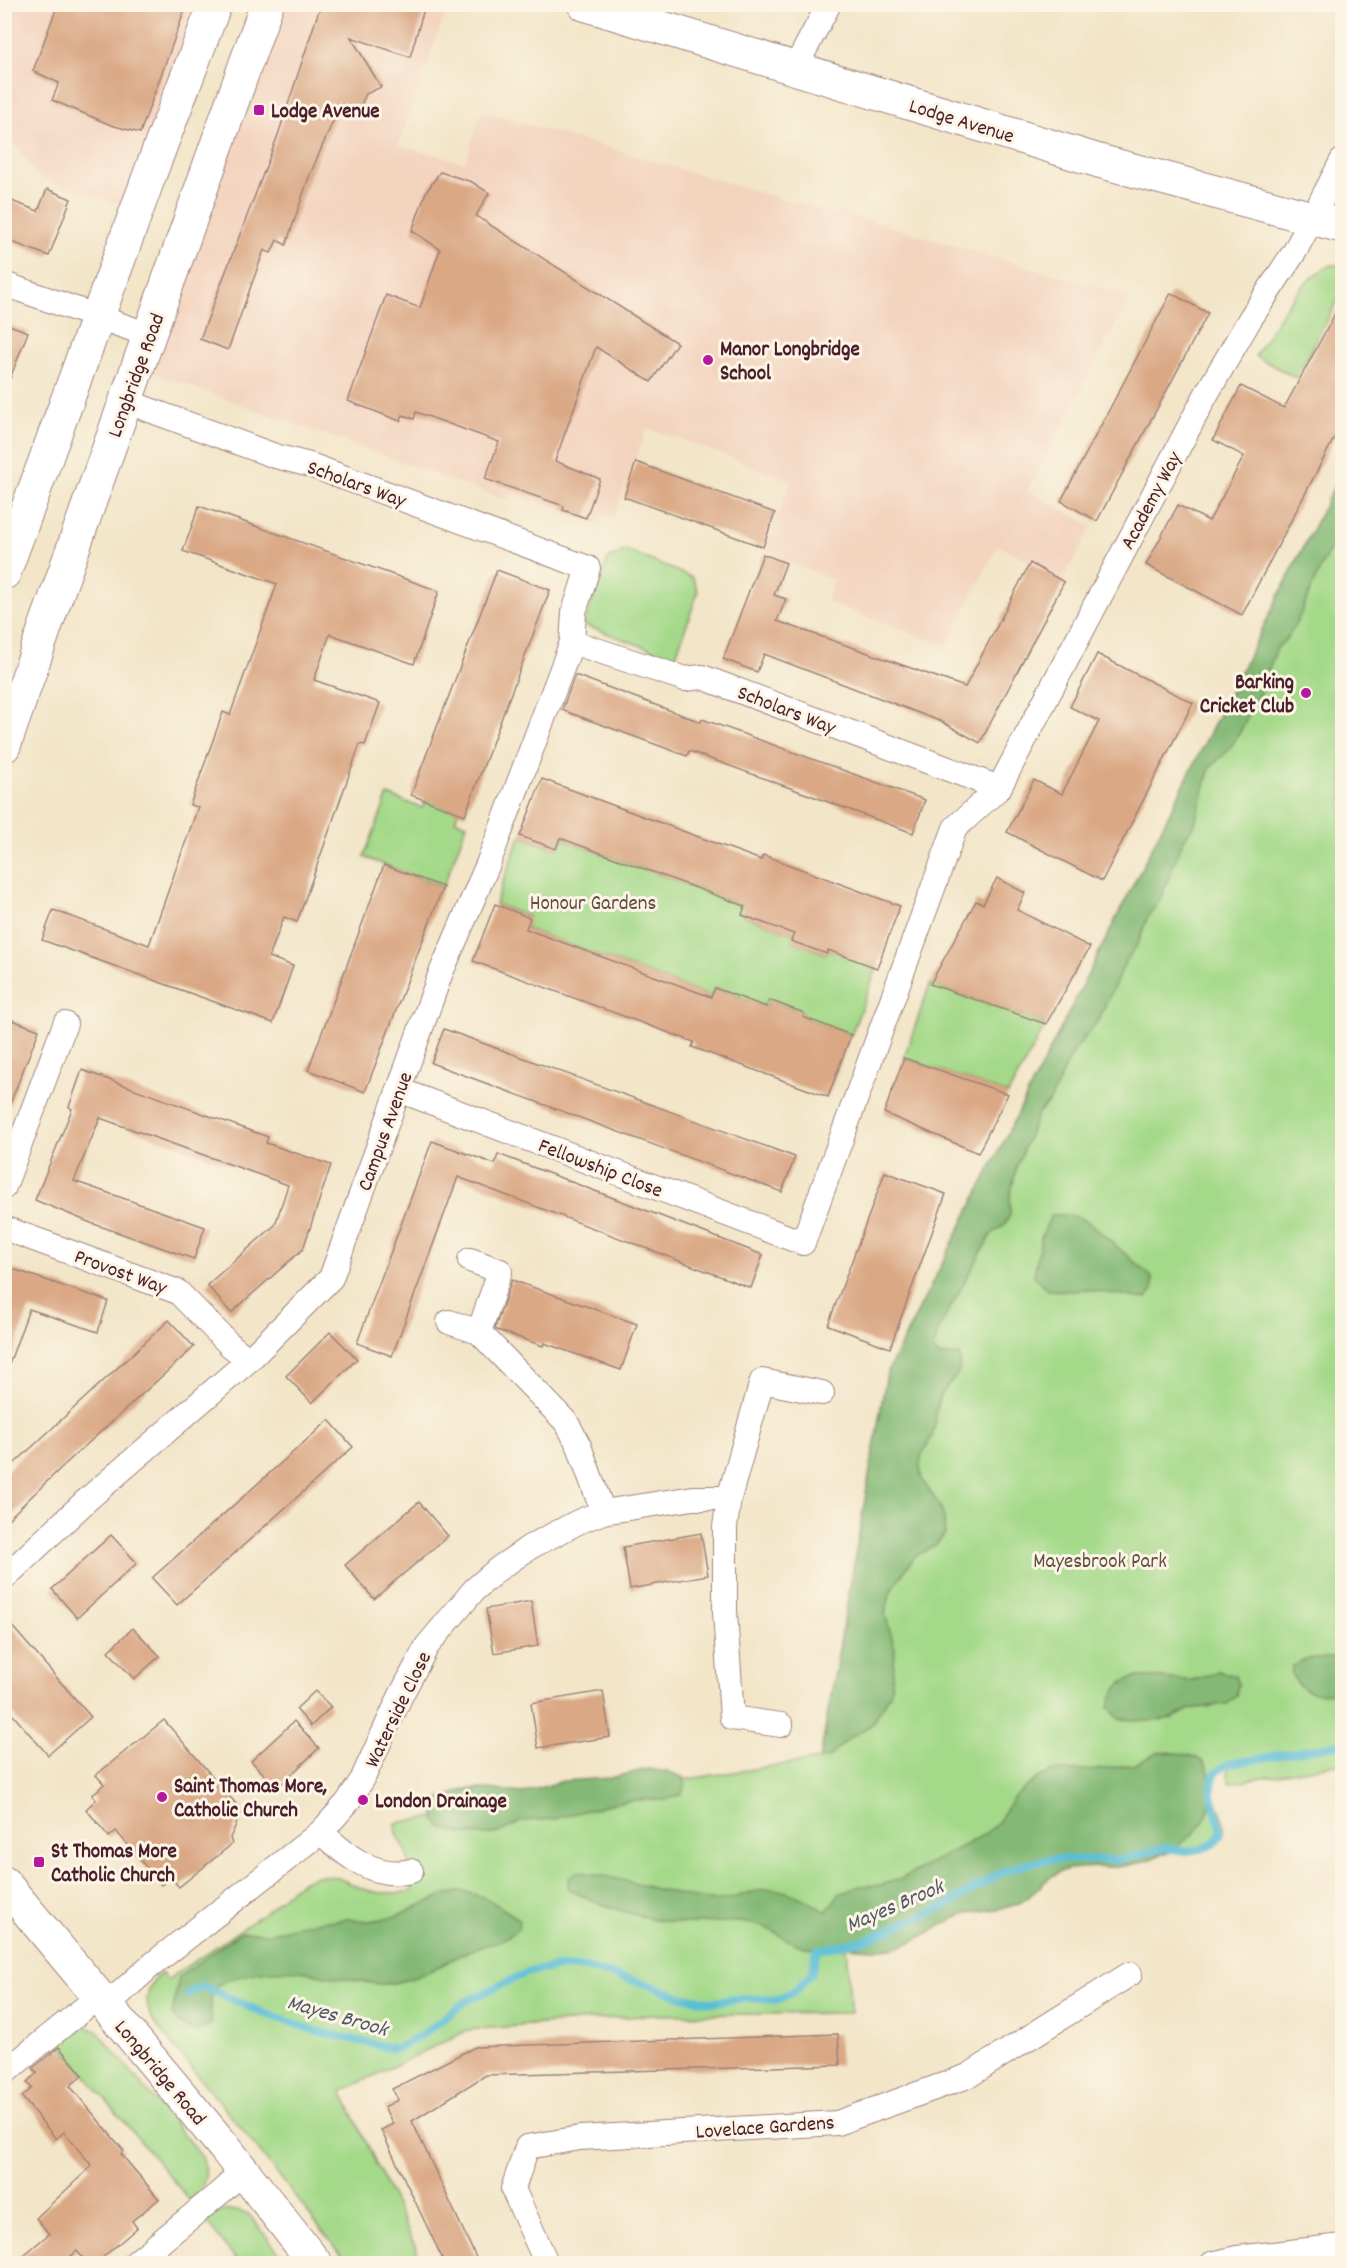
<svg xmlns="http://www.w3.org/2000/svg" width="1347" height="2268" font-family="Dekko,sans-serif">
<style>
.built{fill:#f3d4bf}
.green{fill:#a4d989;stroke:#777c5a;stroke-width:1.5}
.forest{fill:#83b975;stroke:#666c50;stroke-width:1.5}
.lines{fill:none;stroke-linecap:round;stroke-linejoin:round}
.stream{stroke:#58bdd6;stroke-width:8}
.building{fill:#daa885}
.street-casing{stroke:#9e827a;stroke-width:26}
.secondary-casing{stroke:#9e827a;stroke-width:35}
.primary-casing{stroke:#9e827a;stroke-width:35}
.street{stroke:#fff;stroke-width:24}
.secondary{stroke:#fff;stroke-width:33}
.primary{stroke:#fff;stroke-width:33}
.poi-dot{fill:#b5179e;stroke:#fcf5e5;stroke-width:2}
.labels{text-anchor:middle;stroke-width:6;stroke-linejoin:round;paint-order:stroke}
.poi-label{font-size:21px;font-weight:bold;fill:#4a1f2b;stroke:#fcf5e5;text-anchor:start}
.street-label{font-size:21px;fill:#4a1f2b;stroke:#fcf5e5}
.park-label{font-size:21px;fill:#604e42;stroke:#fcf5e5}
.water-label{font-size:22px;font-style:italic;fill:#4f5667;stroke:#fcf5e5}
</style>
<rect width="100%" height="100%" fill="#fcf5e5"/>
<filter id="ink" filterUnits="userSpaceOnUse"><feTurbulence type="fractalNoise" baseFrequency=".0167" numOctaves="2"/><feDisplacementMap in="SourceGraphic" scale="12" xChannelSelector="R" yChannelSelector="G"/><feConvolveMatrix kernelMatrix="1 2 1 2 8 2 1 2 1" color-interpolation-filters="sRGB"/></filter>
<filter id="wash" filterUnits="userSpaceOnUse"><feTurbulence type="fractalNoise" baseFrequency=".008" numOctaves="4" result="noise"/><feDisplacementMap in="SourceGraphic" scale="24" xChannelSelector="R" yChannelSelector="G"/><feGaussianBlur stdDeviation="1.35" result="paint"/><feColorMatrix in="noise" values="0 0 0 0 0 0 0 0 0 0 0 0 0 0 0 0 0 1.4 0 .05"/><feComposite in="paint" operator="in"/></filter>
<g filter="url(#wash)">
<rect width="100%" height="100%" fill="#f2e5c8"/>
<g class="built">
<polygon points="5,5 197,5 124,206 41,179 5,132"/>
<polygon points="279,5 448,5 398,145 465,163 482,111 834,214 836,211 1130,297 1027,491 1092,526 1063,579 998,545 946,646 826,602 834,580 764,553 791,481 695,444 647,428 614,517 602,514 599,525 510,492 508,501 152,372"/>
</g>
<g class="green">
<path d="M1331,265l11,1v26l-46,86 -41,-22c20,-32 41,-74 76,-91z"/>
<path d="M1342,471v1292l-113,20 -1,-16c-32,18 -1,40 -4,65 0,4 -4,9 -6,12 -15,7 -27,9 -43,8l-104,10 -225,84 5,67 -199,2 -184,15 -126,61 81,172h-75l-107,-135 -89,-108c-8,-18 -6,-34 9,-47l6,7c32,-22 64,-43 95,-66 18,-12 34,-35 57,-38 16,-2 26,5 39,11 17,8 37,7 55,4l-6,-38 -10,-19 -1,-11 424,-64 67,-386z"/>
<polygon points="626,550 693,578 698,592 675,658 584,625 608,559"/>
<polygon points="388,795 422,808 426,800 458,812 455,820 467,824 443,887 364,857"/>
<polygon points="520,836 556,849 560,838 745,906 742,915 794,934 792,941 826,954 828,950 878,965 851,1035 803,1017 804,1013 769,1000 766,1007 715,988 711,997 526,929 529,917 495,904"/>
<polygon points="930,984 1046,1024 1008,1094 904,1058"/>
<path d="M77,2026h8l12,5 105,126c8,18 2,32 -12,44l-135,-162z"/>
<polygon points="227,2210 238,2211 249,2215 288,2263 239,2263 206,2222 218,2213"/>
</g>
<g class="forest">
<path d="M1342,471v62l-5,5 -13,22 -27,62 -8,14 -12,12 -18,46 -19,38 -11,18 -19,17 -15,56 -13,20 -22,57 -13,18 -8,24 -14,21 -26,56 -27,35 -22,47 -12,12 -21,52 -7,32v18l-6,10 -13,10 -53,95 -5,21 6,5 20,-1c6,23 -13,26 -20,44 -4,12 -2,26 -7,37 -5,12 -11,15 -12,30 0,22 16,27 22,45 3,6 2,16 3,23l-10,12 -20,10 -24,35 -6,23 10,34 -1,18 -4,29 -19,30 -23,14 -20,19 -8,1 67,-386z"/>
<polygon points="1051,1215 1070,1215 1087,1221 1152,1277 1153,1290 1145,1299 1083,1289 1071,1291 1047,1290 1034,1275 1041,1238"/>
<path d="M1342,1656v35c-24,5 -37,5 -51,-17l2,-8 12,-7z"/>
<path d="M1218,1671l17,5 3,8 -2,12 -9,8 -37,5 -17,9 -23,3 -31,-2 -10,-12c10,-44 45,-27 78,-27 10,1 22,-5 31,-9z"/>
<path d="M1159,1752c42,1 56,7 51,51 -3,34 -55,58 -85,63 -21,3 -43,-1 -63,5 -17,5 -27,25 -43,32 -16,8 -37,6 -53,11 -23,7 -42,25 -65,32 -22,6 -41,1 -63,1 -11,0 -26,3 -36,-1 -16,-4 -29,-18 -45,-21 -26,-7 -51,0 -76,-2 -38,-4 -79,-17 -113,-34l1,-11 7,-6c45,3 87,23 132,28 19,2 36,-7 54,-10 22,-4 47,11 64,22l13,-18 21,-8 21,-1 20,-6 84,-45 14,-13 14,-23 26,-21 15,-6 42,-1 40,-6z"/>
<polygon points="648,1769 669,1772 683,1777 685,1785 682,1794 666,1800 636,1800 614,1803 554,1819 522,1821 499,1833 484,1835 464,1834 441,1828 436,1821 434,1808 438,1799 467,1789 488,1789 522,1793 563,1781 609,1778"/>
<path d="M463,1891l23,7 33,21 -1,10c-18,17 -33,13 -53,24 -28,14 -49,28 -81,31 -13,0 -24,-4 -37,-5 -14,-1 -27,-5 -40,-7 -30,-4 -63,0 -90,13l-6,13v26l-14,8c-12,-3 -18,-8 -25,-18l7,-37 62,-45 31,1 34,-10 42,-4 21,2 24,-4 48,-21z"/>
</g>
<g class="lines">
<polyline class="stream" points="188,1994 202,1986 263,2013 316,2031 395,2049 422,2035 465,2002 528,1972 558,1967 585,1968 647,1984 678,1996 712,2002 745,1998 777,2000 795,1991 811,1974 817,1950 866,1940 951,1903 1002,1872 1024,1865 1051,1859 1120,1860 1165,1848 1187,1851 1201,1849 1214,1844 1220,1835 1220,1826 1212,1797 1212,1784 1215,1773 1228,1764 1342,1744"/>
</g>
<g id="blocks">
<g class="building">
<polygon points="58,4 187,4 140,133 111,125 52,100 59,83 33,71"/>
<polygon points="321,4 407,4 424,9 410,57 351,37 381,87 366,94 358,111 340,105 309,177 286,245 277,240 271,253 264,250 228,350 200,339 278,135"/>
<polygon points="440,172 472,182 489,193 476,216 677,343 651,382 596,347 555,461 600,479 586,518 563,510 564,506 485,479 499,442 416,412 414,419 403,415 400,421 348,401 386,295 420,308 440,249 412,231 426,192"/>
<polygon points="47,189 71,199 49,256 4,239 4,198 38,211"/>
<polygon points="1171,293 1208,313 1097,521 1061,501"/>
<polygon points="1342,301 1342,423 1242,615 1146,565 1178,505 1209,521 1226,490 1244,456 1213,440 1241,386 1284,408"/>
<polygon points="4,323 28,332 6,389 4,388"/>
<polygon points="636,462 775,513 763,547 624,497"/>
<polygon points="199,506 439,591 414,664 330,634 314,680 380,703 365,745 360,744 297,922 284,917 269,957 293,966 273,1023 42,940 53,910 149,945 198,807 190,805 223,712 230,715 277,584 183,551"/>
<polygon points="763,554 786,563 774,595 786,599 777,621 965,687 1030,563 1064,582 980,743 942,722 764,654 757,672 723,659"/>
<polygon points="497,570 550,590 465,815 411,795"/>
<polygon points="1097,654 1193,703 1102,881 1007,832 1034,780 1062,794 1099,721 1070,707"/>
<polygon points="575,675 701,722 702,719 925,800 913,833 689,751 687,756 562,710"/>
<polygon points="542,779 761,860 763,855 900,906 877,968 828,950 827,954 791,941 794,934 742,915 745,906 560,838 556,849 520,836"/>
<polygon points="384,865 443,887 365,1092 308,1070"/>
<polygon points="997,878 1025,893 1017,910 1090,947 1046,1024 930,984 976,901 983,904"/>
<polygon points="495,904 530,918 526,929 711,997 715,988 766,1007 769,1000 804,1013 803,1017 851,1035 828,1097 692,1047 694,1042 473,961"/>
<polygon points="4,1017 39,1030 6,1114 4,1114"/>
<polygon points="444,1029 795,1157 782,1192 431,1063"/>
<polygon points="904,1058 1008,1094 978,1153 884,1113"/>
<polygon points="82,1070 268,1137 266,1143 331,1165 303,1249 231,1313 207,1285 275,1225 288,1185 100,1118 74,1181 205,1227 194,1259 91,1223 35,1200 72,1109 69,1107"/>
<polygon points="432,1141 495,1164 498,1154 763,1255 751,1288 458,1177 392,1356 357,1343"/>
<polygon points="885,1172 946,1194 890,1348 828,1325"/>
<polygon points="4,1266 108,1301 98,1332 29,1309 7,1370 4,1370"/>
<polygon points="512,1280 637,1324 621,1370 544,1343 543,1346 497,1330 495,1328"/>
<polygon points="169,1320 194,1347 62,1467 4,1523 4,1473"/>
<polygon points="330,1332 357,1359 312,1403 286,1376"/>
<polygon points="329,1420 353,1447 177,1605 152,1578"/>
<polygon points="419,1502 448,1536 374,1599 345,1565"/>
<polygon points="701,1533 708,1575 630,1589 623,1547"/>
<polygon points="111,1535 137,1563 77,1618 52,1589"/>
<polygon points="531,1601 538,1646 494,1653 486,1609"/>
<polygon points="4,1617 91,1717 48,1755 4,1705"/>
<polygon points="133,1628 160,1656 134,1679 108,1651"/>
<polygon points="315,1691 331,1707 311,1726 296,1709"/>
<polygon points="603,1691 610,1737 538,1748 531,1703"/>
<polygon points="164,1720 242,1811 230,1838 232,1844 179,1887 171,1878 161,1885 116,1831 109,1837 86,1809 96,1800 92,1795 104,1784 96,1775"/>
<polygon points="294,1721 319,1748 277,1788 251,1761"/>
<polygon points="838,2034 840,2065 486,2075 412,2121 479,2264 445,2264 381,2130 393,2124 384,2107 398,2100 392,2089 475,2047"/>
<polygon points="59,2047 83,2075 70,2086 124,2151 121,2154 159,2199 132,2221 137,2228 95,2264 88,2264 77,2251 62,2264 13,2264 49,2234 36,2218 92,2166 64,2132 56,2139 22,2097 32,2088 27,2082 37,2073 33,2068"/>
</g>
</g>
</g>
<g filter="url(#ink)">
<use href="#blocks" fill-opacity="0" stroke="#9e827a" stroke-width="1.5"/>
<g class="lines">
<defs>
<g id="street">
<polyline points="794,70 829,4"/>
<polyline points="4,284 149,335"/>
<polyline points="572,642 685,679 702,677 999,788"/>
<polyline points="399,1090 803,1243 955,828 999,788 1207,393 1250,319 1295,251 1342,161"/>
<polyline points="4,1187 65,1024"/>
<polyline points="4,1228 178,1292 230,1345 249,1360"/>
<polyline points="470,1260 500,1271 479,1332"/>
<polyline points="449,1322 479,1332 567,1423 579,1446 603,1512"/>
<polyline points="4,1578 88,1499 249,1360 331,1278 440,975 488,864 572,642 574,612 588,568 310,465 275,456 125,401"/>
<polyline points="781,1725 732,1718 725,1612 725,1527 729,1498 762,1381 822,1393"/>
<path d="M321,1832c25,24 54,47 90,39"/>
<polyline points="106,2006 148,1968 321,1832 347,1803 362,1780 401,1695 427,1646 474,1590 498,1569 530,1547 578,1522 603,1512 693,1498 729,1498"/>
<polyline points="4,2073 98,1997"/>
<polyline points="134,2264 223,2190 243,2171"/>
<polyline points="547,2264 513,2189 527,2147 580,2138 837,2123 968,2076 1130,1974"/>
<polyline points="1212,2264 1237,2258 1342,2246"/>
</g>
<polyline id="secondary" points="584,4 1099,161 1342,226"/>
<g id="primary">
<polyline points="4,573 154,163 215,4"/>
<polyline points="4,746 48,619 267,4"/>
<polyline points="4,1883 225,2148 316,2264"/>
</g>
</defs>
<use href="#street" class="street-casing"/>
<use href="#secondary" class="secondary-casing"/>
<use href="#primary" class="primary-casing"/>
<use href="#street" class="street"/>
<use href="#secondary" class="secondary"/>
<use href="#primary" class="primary"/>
</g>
</g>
<g class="poi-dot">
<rect x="253" y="104" width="12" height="12" rx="3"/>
<circle cx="708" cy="360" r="6"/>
<circle cx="1306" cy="693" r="6"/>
<circle cx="162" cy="1797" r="6"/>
<circle cx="363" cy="1800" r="6"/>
<rect x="33" y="1856" width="12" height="12" rx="3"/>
</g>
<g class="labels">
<g class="poi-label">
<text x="271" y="117">Lodge Avenue</text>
<text x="720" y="355">Manor Longbridge<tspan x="720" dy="24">School</tspan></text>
<text x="1294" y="688" text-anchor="end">Barking<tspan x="1294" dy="24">Cricket Club</tspan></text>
<text x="174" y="1792">Saint Thomas More,<tspan x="174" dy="24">Catholic Church</tspan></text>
<text x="375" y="1807">London Drainage</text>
<text x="51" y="1857">St Thomas More<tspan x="51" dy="24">Catholic Church</tspan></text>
</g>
<g class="street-label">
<text transform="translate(962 120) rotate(17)" y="7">Lodge Avenue</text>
<text transform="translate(135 375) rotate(-70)" y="7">Longbridge Road</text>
<text transform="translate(357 483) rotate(20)" y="7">Scholars Way</text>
<text transform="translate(1150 500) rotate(-62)" y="7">Academy Way</text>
<text transform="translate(787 709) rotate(21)" y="7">Scholars Way</text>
<text transform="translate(384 1131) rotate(-70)" y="7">Campus Avenue</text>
<text transform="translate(601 1167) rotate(21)" y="7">Fellowship Close</text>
<text transform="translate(121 1271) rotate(20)" y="7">Provost Way</text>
<text transform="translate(397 1709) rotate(-64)" y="7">Waterside Close</text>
<text transform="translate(161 2072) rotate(50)" y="7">Longbridge Road</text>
<text transform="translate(765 2126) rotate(-4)" y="7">Lovelace Gardens</text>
</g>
<g class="park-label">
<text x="593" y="909">Honour Gardens</text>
<text x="1100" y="1567">Mayesbrook Park</text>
</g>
<g class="water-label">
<text transform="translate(894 1904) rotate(-23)" y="8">Mayes Brook</text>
<text transform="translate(338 2014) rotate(16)" y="8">Mayes Brook</text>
</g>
</g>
<rect width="1347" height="2268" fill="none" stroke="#fcf5e5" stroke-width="24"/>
</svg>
